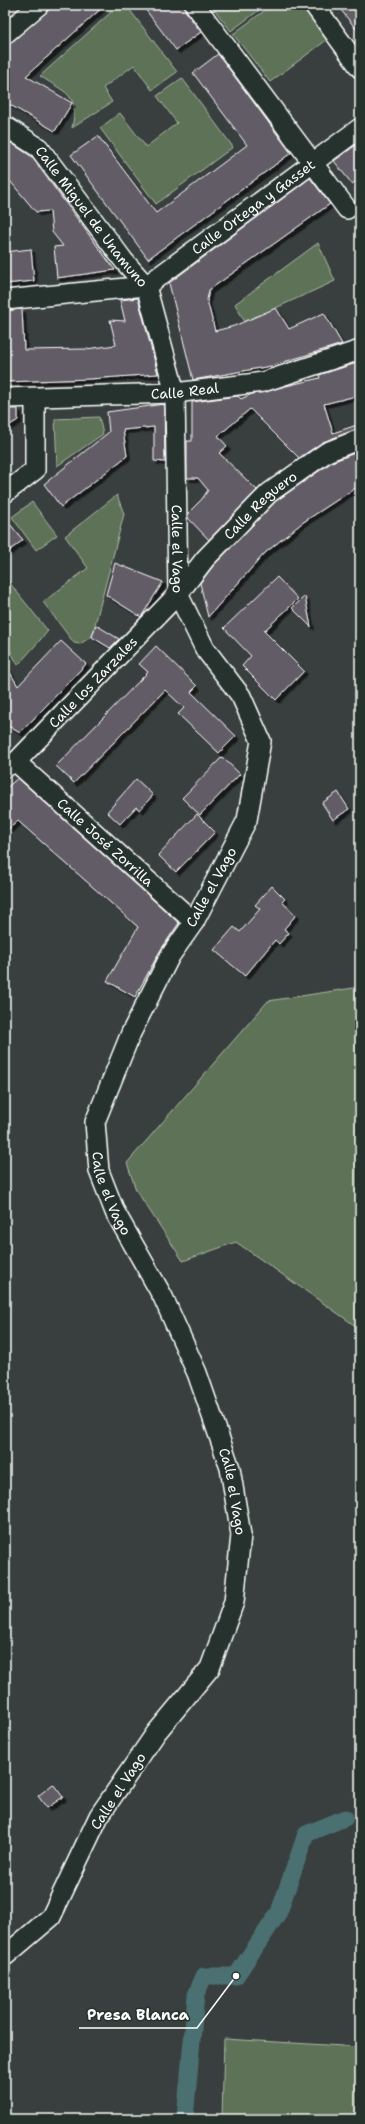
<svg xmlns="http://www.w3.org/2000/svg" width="365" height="2124" font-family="'Shantell Sans',sans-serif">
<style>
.green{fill:#5d7256;stroke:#aeb8aa}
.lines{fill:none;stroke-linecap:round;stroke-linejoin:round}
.canal{stroke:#4b7071;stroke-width:17}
.building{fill:#625c66;stroke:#fff;filter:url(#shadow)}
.minor-casing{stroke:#fff;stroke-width:22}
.minor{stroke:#26332d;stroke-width:19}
.labels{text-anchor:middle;stroke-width:3;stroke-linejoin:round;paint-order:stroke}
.street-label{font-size:14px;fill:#fff;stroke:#26332d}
.leader{fill:none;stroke:#fff;stroke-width:1.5}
.callout-dot{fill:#fff;stroke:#26332d;stroke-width:1.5}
.callout-label{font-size:15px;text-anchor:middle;font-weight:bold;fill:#fff;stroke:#26332d;stroke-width:3;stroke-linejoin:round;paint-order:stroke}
</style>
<defs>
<filter id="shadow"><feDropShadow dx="3.5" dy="3.5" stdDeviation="0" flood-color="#0009"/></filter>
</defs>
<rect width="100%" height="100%" fill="#383f3e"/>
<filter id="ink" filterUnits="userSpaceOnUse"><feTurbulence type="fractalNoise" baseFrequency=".025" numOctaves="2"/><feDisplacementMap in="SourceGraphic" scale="8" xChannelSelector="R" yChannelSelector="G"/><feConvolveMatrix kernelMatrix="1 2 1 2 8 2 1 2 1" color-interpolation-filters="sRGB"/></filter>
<g filter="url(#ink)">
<g class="green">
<path d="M119,5h7l51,67 -25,18 -18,-25 -31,23 9,14 -40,26c7,-35 -5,-34 -32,-52z"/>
<polygon points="211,5 266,5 231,31"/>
<polygon points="272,5 302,5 328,39 270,82 233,34"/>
<polygon points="182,78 233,147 156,204 100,128 120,113 146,147 177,123 157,96"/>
<polygon points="318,243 335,281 245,322 235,304"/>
<polygon points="99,417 103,434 57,466 55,419"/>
<polygon points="117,495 124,514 92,636 80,644 74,643 43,602 88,568 65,536"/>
<polygon points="32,502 57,535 36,550 12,517"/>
<polygon points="5,577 48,631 18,665 5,641"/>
<polygon points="360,987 360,1329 236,1242 183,1261 136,1190 127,1163 268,1001"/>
<polygon points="224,2039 360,2047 360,2119 222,2119"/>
</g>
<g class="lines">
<polyline class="canal" points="185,2119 196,1995 204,1976 236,1976 279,1912 306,1834 345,1818"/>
</g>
<g class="building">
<polygon points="54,5 105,5 26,76 72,103 55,131 5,102 5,48"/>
<polygon points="142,5 184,5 186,12 201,32 176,50"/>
<polygon points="337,5 360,5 360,34"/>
<polygon points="218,54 291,153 148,259 71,155 98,136 156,213 247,145 193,73"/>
<polygon points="5,139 31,156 115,270 57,278 54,247 63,246 52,232 50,211 36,212 5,175"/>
<polygon points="360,142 360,179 352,184 334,161"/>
<polygon points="310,178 330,204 209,290 207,300 215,331 234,326 276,308 289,329 324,313 342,344 271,366 193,380 169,283"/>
<polygon points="31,249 34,281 5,284 5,252"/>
<polygon points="138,298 158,374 90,379 5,382 5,311 22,309 24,350 86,349 116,345 110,320 125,321 120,300"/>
<polygon points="360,362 360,395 324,404 333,433 360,424 360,428 323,442 299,458 250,409 218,436 227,446 219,453 257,490 209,540 188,518 188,513 202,499 208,490 198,478 187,478 187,441 192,441 192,402 238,396 241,399 252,394 320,378 319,375"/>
<polygon points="164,404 165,462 154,461 154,427 123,430 127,456 61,507 44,484 109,432 107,412"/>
<polygon points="5,409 18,409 18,420 5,428"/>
<polygon points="360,451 360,485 302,523 265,553 208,617 200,583 213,566 276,501 332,462"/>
<polygon points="5,518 23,540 5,554"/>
<polygon points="115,563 163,582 141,617 106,595"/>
<polygon points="277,577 298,599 264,631 304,671 276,700 242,666 251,656 224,628"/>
<polygon points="305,596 311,627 292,608"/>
<polygon points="96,625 119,639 110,648 92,637"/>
<polygon points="61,641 86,664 20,733 5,724 5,664 18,686"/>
<polygon points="156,646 197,686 191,692 236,736 219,753 178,714 184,708 165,690 74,783 56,766 148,672 139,664"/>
<polygon points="222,757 240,774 200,815 182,798"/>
<polygon points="18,778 179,923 160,951 135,997 107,981 138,927 18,821 5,832 5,789"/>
<polygon points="136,779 153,795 140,810 136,807 120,824 107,812"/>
<polygon points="338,792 349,809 333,820 322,803"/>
<polygon points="197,814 215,832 176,872 158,855"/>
<polygon points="272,886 285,899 282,902 296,915 284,929 289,933 279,944 275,940 245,976 214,950 234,927 240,932 260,909 255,905"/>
<polygon points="53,1784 63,1797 47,1808 38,1796"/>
</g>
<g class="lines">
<defs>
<g id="minor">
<polyline points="195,5 347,209"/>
<polyline points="314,5 360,68"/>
<polyline points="5,34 39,5"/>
<path id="s1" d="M5,126l34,22 85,113 22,25 29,107 3,201 27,55 36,47 20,45 -14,79 -53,102 -24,34 -39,77 -36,89 4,49 16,41 48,85 34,76 33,95 11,67 -7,67 -24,66 -54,65 -57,83 -48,101 -46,39"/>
<path id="s2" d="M5,300l141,-14 214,-158"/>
<path id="s3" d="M5,398l170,-5 88,-11 97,-32"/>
<polyline points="5,493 35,470 35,398"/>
<path id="s4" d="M16,762l178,160"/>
<path id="s5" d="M5,767l11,-5 162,-168 27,-35 64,-66 58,-41 33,-13"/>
</g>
</defs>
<use href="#minor" class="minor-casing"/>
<use href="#minor" class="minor"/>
</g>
</g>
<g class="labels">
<g class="street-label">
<text dy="5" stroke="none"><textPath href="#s2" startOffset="275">Calle Ortega y Gasset</textPath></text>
<text dy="5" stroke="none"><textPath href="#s1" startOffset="127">Calle Miguel de Unamuno</textPath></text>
<text dy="5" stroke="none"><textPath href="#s3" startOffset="180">Calle Real</textPath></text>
<text dy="5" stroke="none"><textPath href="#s5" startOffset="367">Calle Reguero</textPath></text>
<text dy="5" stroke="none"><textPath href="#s1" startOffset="482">Calle el Vago</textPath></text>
<text dy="5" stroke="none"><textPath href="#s5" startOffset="123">Calle los Zarzales</textPath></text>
<text dy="5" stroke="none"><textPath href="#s4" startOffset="120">Calle José Zorrilla</textPath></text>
<text transform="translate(211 887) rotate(-61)" y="5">Calle el Vago</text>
<text dy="5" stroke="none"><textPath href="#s1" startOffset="1190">Calle el Vago</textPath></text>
<text dy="5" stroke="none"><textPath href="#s1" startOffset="1514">Calle el Vago</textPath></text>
<text transform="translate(118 1791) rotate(-57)" y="5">Calle el Vago</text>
</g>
</g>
<path class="leader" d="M236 1976L197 2028H79"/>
<circle class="callout-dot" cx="236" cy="1976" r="4"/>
<g class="callout-label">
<text x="138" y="2020">Presa Blanca</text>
</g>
<rect width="365" height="2124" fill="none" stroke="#26332d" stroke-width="20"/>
<rect x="10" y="10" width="345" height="2104" fill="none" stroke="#fff" stroke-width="1.5" filter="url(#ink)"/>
</svg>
